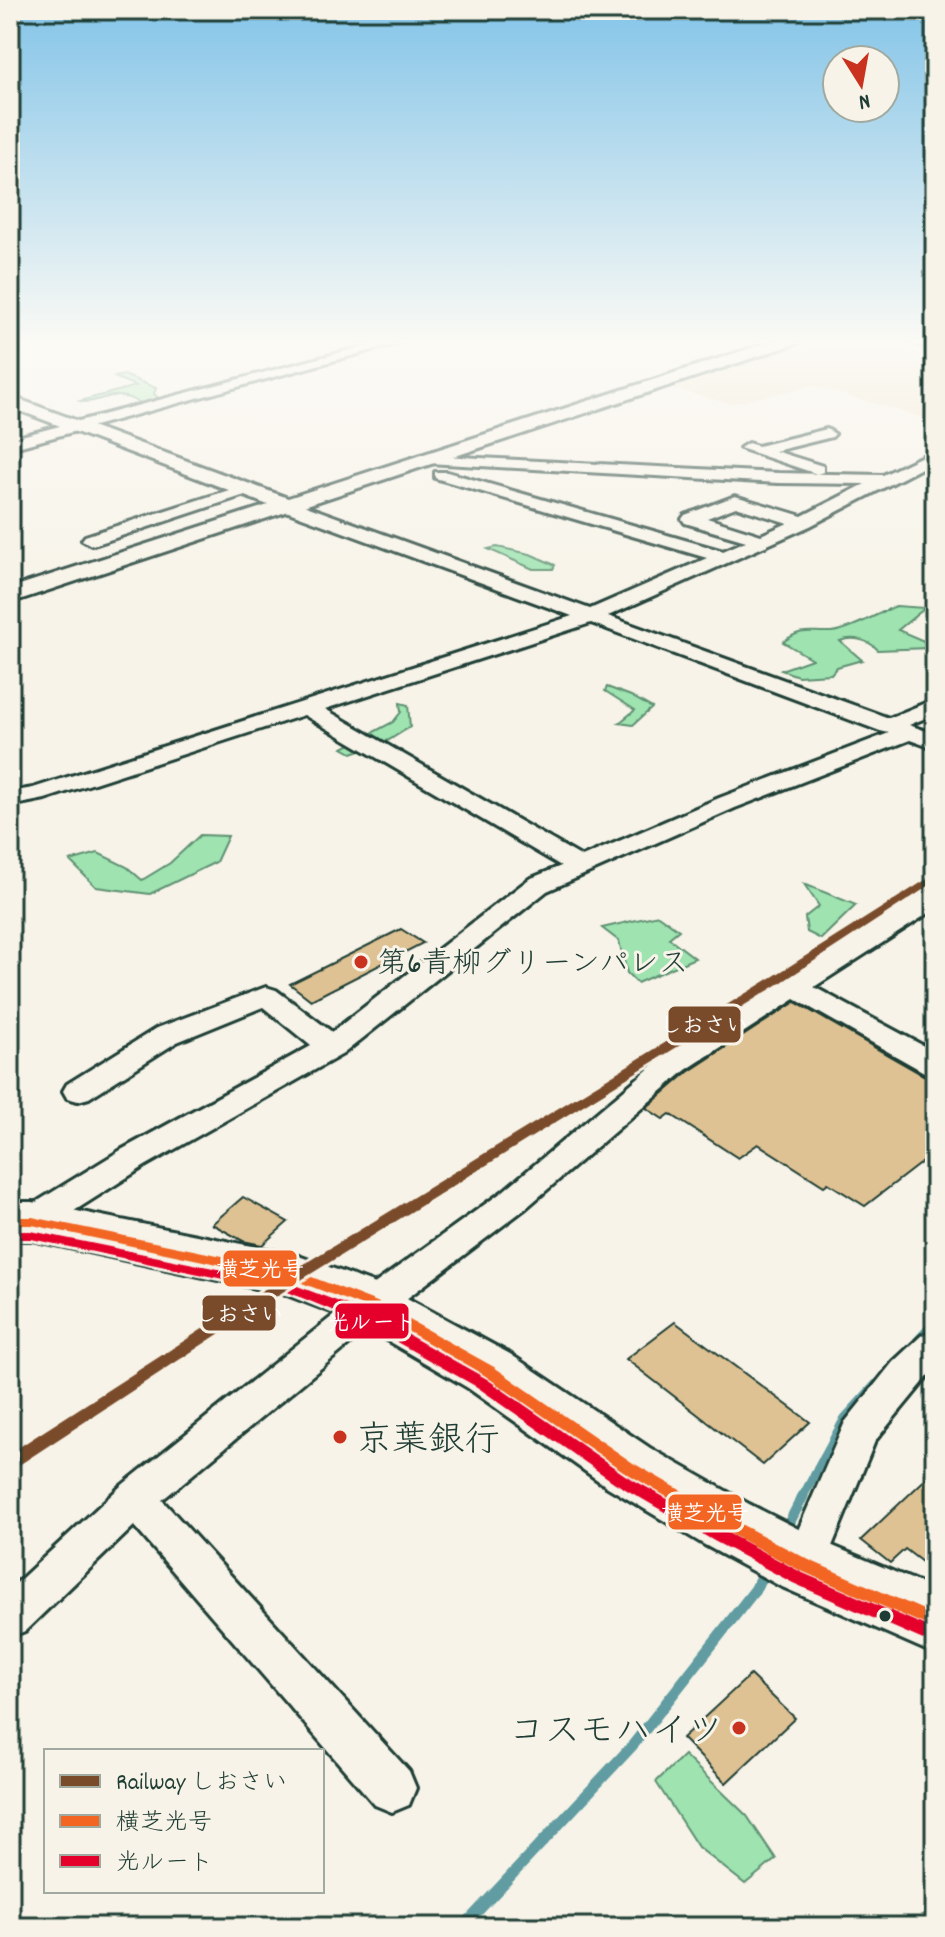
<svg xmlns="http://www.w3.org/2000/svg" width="945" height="1937" font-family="Dekko,'Klee One',sans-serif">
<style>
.built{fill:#f0e4ce}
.green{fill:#9ee3b0;stroke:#5e9072;stroke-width:2}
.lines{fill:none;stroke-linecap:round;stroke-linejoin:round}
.stream-far1{stroke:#609ca1;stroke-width:9}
.stream{stroke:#609ca1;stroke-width:11}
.building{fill:#dfc293;stroke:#1f3d34;stroke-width:2}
.minor-casing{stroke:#1f3d34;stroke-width:6}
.tertiary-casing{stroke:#1f3d34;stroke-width:6}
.primary-casing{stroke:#1f3d34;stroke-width:6}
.minor{fill:#f7f3e8;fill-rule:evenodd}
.tertiary{fill:#f7f3e8;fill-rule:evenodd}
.primary{fill:#f7f3e8;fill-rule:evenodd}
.bus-1-casing{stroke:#f7f3e8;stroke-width:6}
.bus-2-casing{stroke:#f7f3e8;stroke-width:6}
.bus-1{fill:#f26522;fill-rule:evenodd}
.bus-2{fill:#e4002b;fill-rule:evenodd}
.rail-1-casing{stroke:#f7f3e8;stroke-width:6}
.rail-1{fill:#7a4b2a;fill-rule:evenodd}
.poi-dot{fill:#c8321e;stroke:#f7f3e8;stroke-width:3}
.bus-dot{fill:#1f3d34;stroke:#f7f3e8;stroke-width:3}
.labels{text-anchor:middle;stroke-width:6;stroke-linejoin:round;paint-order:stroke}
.poi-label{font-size:30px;fill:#1f3d34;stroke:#f7f3e8;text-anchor:start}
.near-poi-label{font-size:36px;fill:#1f3d34;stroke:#f7f3e8;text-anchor:start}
.line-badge{stroke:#f7f3e8;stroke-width:3}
.badge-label{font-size:22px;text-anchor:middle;font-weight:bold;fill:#fff}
</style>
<rect width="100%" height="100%" fill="#f7f3e8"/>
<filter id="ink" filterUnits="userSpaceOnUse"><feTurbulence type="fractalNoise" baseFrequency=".0125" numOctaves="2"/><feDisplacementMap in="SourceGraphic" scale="16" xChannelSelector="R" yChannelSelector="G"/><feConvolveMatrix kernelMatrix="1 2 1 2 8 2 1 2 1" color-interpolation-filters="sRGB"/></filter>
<g filter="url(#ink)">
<polygon class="built" points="811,339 902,339 935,347 935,421 813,386 731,404 667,387"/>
<g class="green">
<path d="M124,375l32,13 -2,6 9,8c-30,6 -22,-4 -44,-6 -13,-2 -26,9 -39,5l56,-15 -22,-9z"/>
<polygon points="497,547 530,554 555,565 553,569 533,569 488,549"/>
<path d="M896,606l29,2 -27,22 26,11 4,7 -50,2c-9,-10 -25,-14 -38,-9l22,19 -25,7 -6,7 -33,2 -17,-6 31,-11 -29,-17c20,-15 26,-9 48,-10 17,-1 48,-19 65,-26z"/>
<polygon points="607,687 631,696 652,708 633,725 619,723 635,710 605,691"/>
<polygon points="400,703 408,705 410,727 389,740 352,753 343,748 393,722 401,712"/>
<polygon points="200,835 228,836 216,862 150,894 96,887 70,861 98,853 127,867 142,880 170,863"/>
<polygon points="804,884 856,905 821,939 807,932 805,917 819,906"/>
<polygon points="658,915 679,930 669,938 695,958 637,983 627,973 619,941 602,928"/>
<polygon points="684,1755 747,1816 776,1859 745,1884 698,1847 656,1782"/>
</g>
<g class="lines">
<g class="stream-far1">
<polyline points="917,1341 935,1322"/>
<polyline points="802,1498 845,1418 876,1384"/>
</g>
<g class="stream">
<polyline points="784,1533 803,1496"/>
<polyline points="463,1927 633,1745 755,1590 766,1569"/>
</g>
</g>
<g class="building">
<polygon points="401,929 423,943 311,1000 290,984"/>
<polygon points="795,1002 923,1075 935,1078 935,1152 865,1206 828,1183 824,1186 758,1144 738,1158 670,1114 663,1119 646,1108 688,1072"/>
<polygon points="243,1197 288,1222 262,1245 243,1241 212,1224"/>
<polygon points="675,1322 810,1422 763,1465 626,1359"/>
<polygon points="935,1470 935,1572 905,1549 890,1563 861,1540"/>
<polygon points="750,1675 795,1718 726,1783 682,1738"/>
</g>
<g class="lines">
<defs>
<g id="minor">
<polygon points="392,339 413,339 10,449 10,439"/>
<polygon points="827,429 835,434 832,437 775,451 823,466 823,472 817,474 740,448 748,443 758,446"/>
<path d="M935,450v11l-125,65 -202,90 281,102 46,-19v15l-26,11 26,9v15l-25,-9 -175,68 -188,83 -204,163 -198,112 -101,64 -12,3 -12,-3 -5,-9 5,-9 101,-62 190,-104 -48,-39 -86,35 -88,56 -11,3 -11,-3 -4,-7 4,-7 90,-56 109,-41 10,3 56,42 197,-153 32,-13 -257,-151 -259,84 -35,7v-14l23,-4 539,-172 -289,-106 -2,-4 2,-4h12l295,107 117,-51 -272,-80v-6h12l276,79 23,-10 -61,-18 -3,-4 3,-4 50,-19 67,20 63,-32 -87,-1 -350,-20 -6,-2v-6l356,18 105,2zM736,507l52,16 -27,12 -54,-17zM591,623l289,108 9,2 -170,65 -137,59 -257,-148z"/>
<polygon points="248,484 254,486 256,489 254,492 97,544 91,545 82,540 85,536"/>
<polygon points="935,889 935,909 814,987 935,1052 935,1075 924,1072 795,999 686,1070 526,1208 385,1315 162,1500 409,1771 416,1788 409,1805 392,1812 375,1805 134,1526 25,1631 10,1637 10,1589 121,1486 359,1295 502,1192 664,1056 926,891"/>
<polygon points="935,1331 935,1368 875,1441 819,1578 804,1584 789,1578 783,1565 845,1422 893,1362 922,1335"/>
</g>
<g id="tertiary">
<polygon points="779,339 803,339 801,342 10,603 10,588 268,505 10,407 10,396 288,498"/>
<polygon points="904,339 935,339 935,349 906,342"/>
</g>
<polygon id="primary" points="10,1202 32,1202 296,1255 392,1290 510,1354 650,1448 749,1504 828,1544 935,1589 935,1654 780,1586 703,1544 606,1486 468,1388 352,1320 287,1295 32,1240 10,1240"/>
</defs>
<use href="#minor" class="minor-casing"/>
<use href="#tertiary" class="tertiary-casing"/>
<use href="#primary" class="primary-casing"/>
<use href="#minor" class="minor"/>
<use href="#tertiary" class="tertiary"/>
<use href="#primary" class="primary"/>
<defs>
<polygon id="bus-1" points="10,1217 32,1217 296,1271 377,1302 494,1367 633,1463 731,1519 809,1560 935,1615 935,1629 799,1570 721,1529 623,1471 484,1375 367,1308 294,1280 32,1225 10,1225"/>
<polygon id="bus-2" points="10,1231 31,1231 292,1284 371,1314 487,1379 625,1475 724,1531 803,1573 935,1630 935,1639 929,1642 923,1640 793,1583 714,1541 615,1483 477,1387 361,1322 290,1293 31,1239 10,1239"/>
</defs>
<use href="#bus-1" class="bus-1-casing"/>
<use href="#bus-2" class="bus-2-casing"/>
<use href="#bus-1" class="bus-1"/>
<use href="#bus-2" class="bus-2"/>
<defs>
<polygon id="rail-1" points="935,874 935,882 782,982 301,1280 16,1467 10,1469 10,1453 291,1272 774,976"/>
</defs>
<use href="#rail-1" class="rail-1-casing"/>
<use href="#rail-1" class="rail-1"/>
</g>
</g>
<linearGradient id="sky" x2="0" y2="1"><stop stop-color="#83c4e8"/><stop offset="0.56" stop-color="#fbfaf5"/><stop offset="1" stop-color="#fbfaf5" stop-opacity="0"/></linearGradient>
<rect width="945" height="610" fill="url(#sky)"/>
<g class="poi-dot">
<circle cx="361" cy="962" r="8"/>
<circle cx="340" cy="1437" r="8"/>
<circle cx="739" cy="1728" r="8"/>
</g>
<circle class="bus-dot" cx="885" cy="1616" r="7"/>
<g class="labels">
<g class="poi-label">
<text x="377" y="972">第6青柳グリーンパレス</text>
</g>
<g class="near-poi-label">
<text x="356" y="1450">京葉銀行</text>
<text x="723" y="1741" text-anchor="end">コスモハイツ</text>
</g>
</g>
<g class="line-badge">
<rect x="667" y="1005" width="75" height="39" rx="8" fill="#7a4b2a"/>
<rect x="222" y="1249" width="76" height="39" rx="8" fill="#f26522"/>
<rect x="201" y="1294" width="76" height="38" rx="8" fill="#7a4b2a"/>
<rect x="334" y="1302" width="76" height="38" rx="8" fill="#e4002b"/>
<rect x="667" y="1493" width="76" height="38" rx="8" fill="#f26522"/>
</g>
<g class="badge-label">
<text x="704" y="1032">しおさい</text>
<text x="260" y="1276">横芝光号</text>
<text x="239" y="1321">しおさい</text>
<text x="372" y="1329">光ルート</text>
<text x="705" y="1520">横芝光号</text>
</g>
<rect width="945" height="1937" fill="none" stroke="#f7f3e8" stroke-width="40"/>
<rect x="20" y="20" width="905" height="1897" fill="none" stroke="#1f3d34" stroke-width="3" filter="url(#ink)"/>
<rect x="44" y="1749" width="280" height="144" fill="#f7f3e8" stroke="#a1aaa0" stroke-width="2"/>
<rect x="60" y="1775" width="40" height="12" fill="#7a4b2a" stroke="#a1aaa0" stroke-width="2"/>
<text x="116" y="1789" font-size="24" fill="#1f3d34">Railway しおさい</text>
<rect x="60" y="1815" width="40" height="12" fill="#f26522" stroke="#a1aaa0" stroke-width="2"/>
<text x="116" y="1829" font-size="24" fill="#1f3d34">横芝光号</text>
<rect x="60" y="1855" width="40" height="12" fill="#e4002b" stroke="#a1aaa0" stroke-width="2"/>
<text x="116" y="1869" font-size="24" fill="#1f3d34">光ルート</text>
<g transform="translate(861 84) rotate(169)"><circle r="38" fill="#f7f3e8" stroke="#a1aaa0" stroke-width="2"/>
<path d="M0-6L14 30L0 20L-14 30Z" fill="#c8321e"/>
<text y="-12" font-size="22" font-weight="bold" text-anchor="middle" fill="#1f3d34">N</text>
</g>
</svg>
